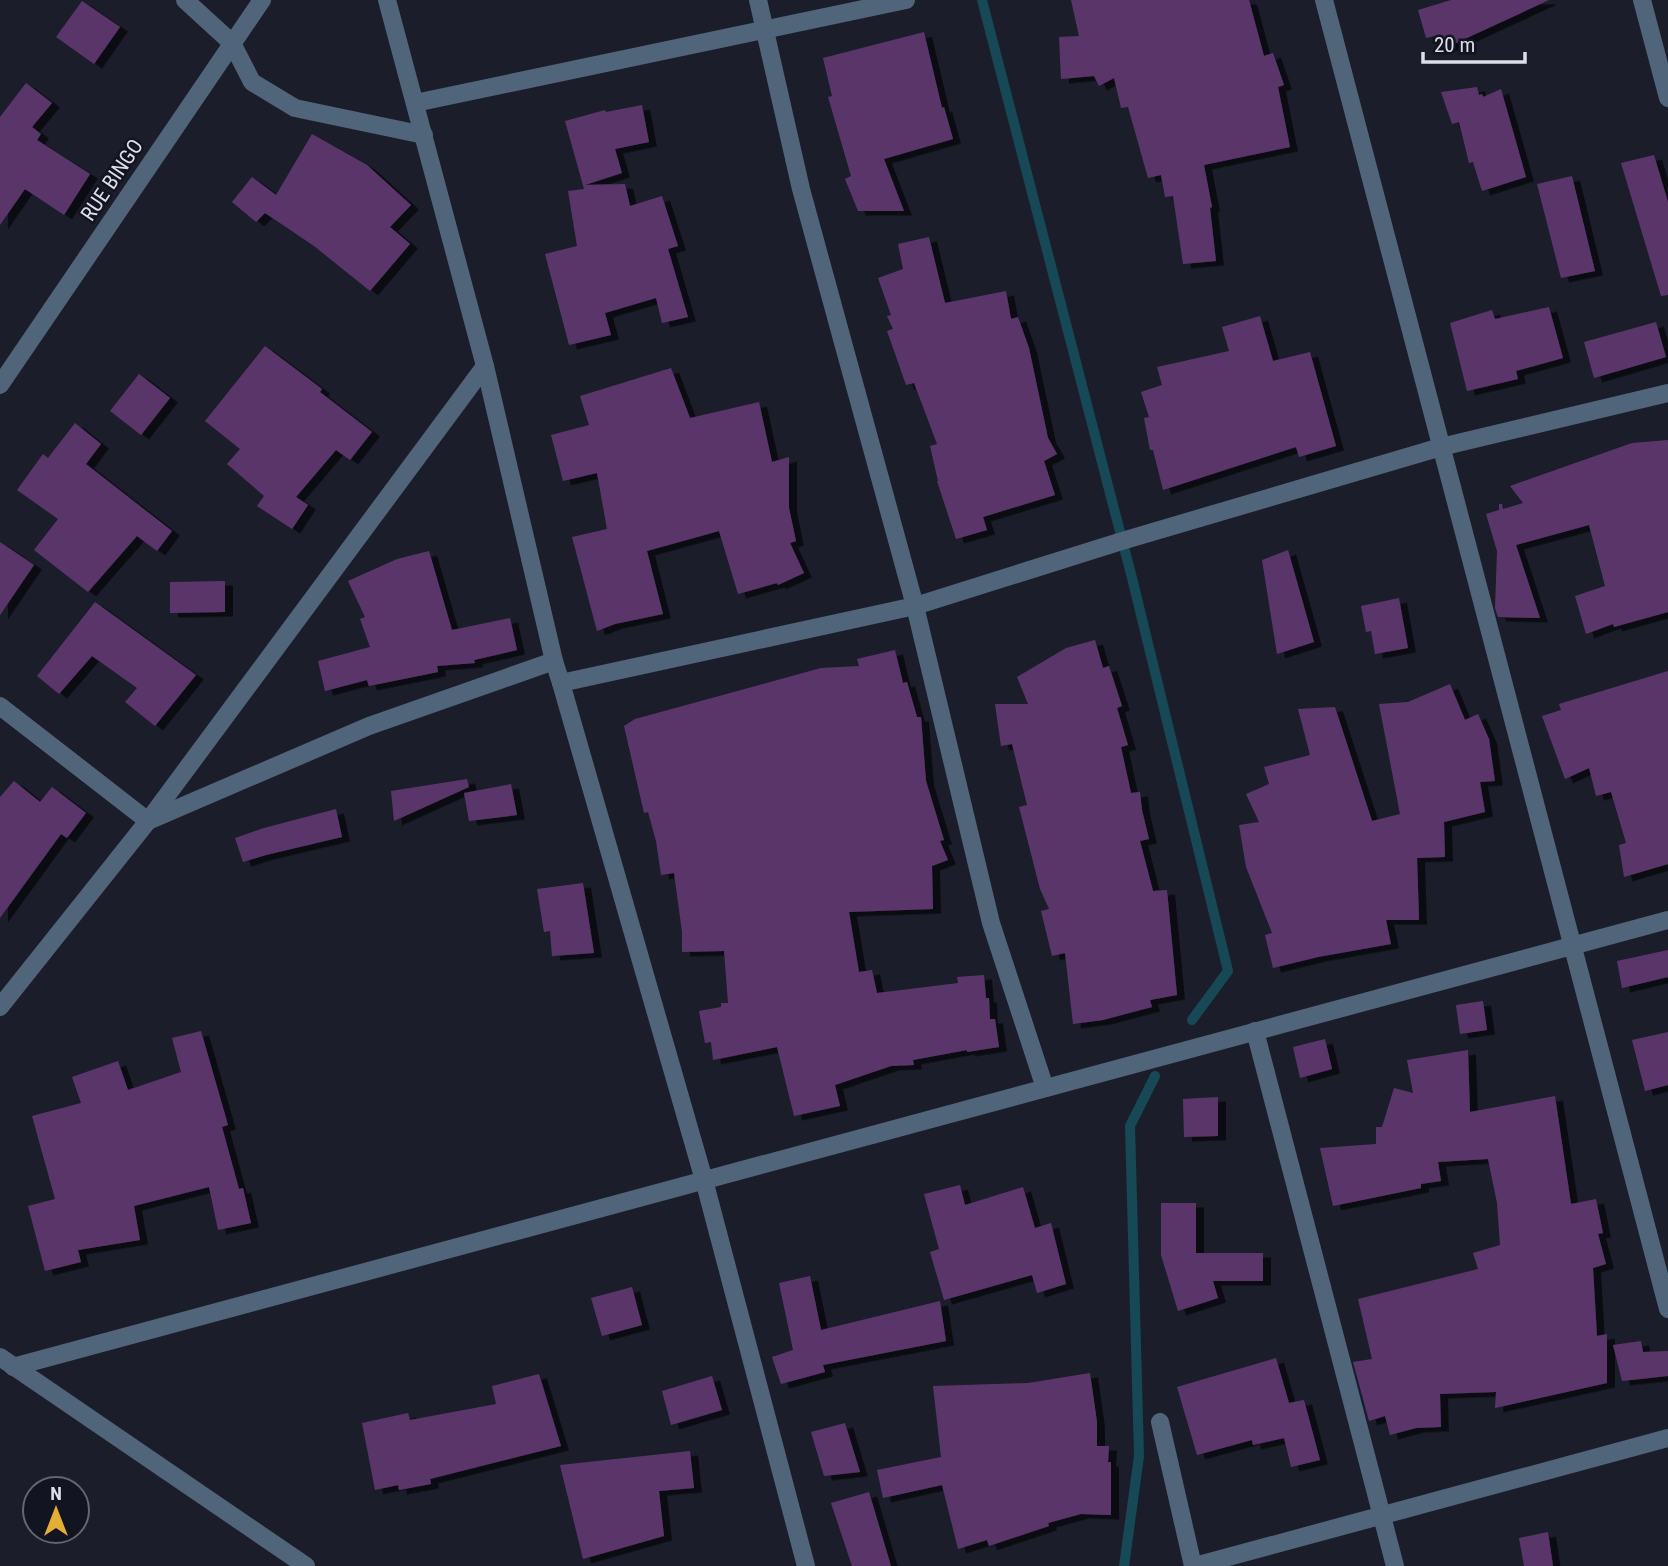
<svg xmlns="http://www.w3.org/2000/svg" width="1668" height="1566" font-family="'Roboto Condensed',sans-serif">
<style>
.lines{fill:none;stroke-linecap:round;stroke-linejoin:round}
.stream{stroke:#164955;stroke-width:10}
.building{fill:#5a366b;filter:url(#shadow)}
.minor{stroke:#50647a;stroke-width:18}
.tertiary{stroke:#50647a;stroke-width:18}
.labels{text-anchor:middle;stroke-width:5;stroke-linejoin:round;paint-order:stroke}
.street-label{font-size:21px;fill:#dddee7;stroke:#131421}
</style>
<defs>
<filter id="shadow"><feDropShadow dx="8" dy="4.5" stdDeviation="0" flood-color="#0009"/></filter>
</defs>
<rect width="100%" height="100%" fill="#1c1d2b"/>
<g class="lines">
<g class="stream">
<polyline points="982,0 1132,578 1228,971 1192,1020"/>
<polyline points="1124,1566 1139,1456 1130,1126 1155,1076"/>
</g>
</g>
<g class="building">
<polygon points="1071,0 1249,0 1264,56 1273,53 1284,85 1278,87 1290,147 1204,165 1212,207 1210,208 1216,261 1183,264 1173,196 1165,197 1161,175 1148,178 1128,107 1121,108 1114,78 1099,86 1094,76 1061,79 1059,37 1079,36"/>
<polygon points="1451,0 1549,0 1443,49 1439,35 1426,38 1418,10"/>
<polygon points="82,1 120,27 94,64 56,37"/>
<polygon points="924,32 942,108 944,107 953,139 884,159 904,211 858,211 845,179 851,176 828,97 832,96 823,58"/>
<polygon points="26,83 52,103 32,127 41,134 37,140 90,174 64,215 25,189 0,225 0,117"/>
<polygon points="1477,87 1479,95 1482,94 1483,97 1501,89 1526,177 1482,191 1473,162 1469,163 1459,122 1452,124 1441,92"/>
<polygon points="642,105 649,142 615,149 622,173 585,185 625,184 630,206 662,196 678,246 668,249 688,317 662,323 656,298 605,313 611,335 569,345 545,254 577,246 568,191 584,189 565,121 605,110 606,112"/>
<polygon points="312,134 367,165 411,205 390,227 410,244 370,291 314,246 265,213 256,222 232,202 252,177 276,195"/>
<polygon points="1654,155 1668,202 1668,295 1661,296 1621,163"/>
<polygon points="1572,176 1595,271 1561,278 1537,184"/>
<polygon points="929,237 945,303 1006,291 1011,319 1018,317 1029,348 1048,438 1057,454 1044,461 1055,495 983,517 987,530 956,539 937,481 938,481 930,446 937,444 914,383 906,385 887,331 893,329 887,316 891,315 878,278 903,269 898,244"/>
<polygon points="1549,307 1563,358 1516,371 1518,379 1467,391 1450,323 1492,310 1495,319"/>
<polygon points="1260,316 1273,361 1310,352 1336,446 1299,457 1296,447 1163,490 1153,450 1150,450 1144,418 1149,417 1141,392 1162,385 1157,367 1229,351 1222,327"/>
<polygon points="1656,322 1666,357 1594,378 1584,342"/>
<polygon points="265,346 322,389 320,392 372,432 350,460 336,450 296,497 308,505 292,529 257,506 264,496 227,464 240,449 205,421"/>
<polygon points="671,368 690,418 759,402 772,462 789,457 789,508 796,541 790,543 804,573 778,585 777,583 738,594 719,531 647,551 663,614 615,624 597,631 572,537 607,529 597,473 563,481 551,435 589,425 580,396"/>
<polygon points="139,374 170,398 141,435 110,411"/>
<polygon points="75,423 101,444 86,464 172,531 157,551 137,536 88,592 34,550 58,519 17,490 43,454 48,458"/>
<polygon points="1668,440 1668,612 1614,627 1613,624 1586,634 1575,596 1605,586 1589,525 1516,545 1540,618 1498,617 1495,608 1497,551 1486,514 1499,510 1499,504 1502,504 1503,509 1523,503 1510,486 1632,443"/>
<polygon points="0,542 34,565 0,615"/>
<polygon points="1288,550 1314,642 1277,654 1262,560"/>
<polygon points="429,551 452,630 510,618 517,650 474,660 475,663 437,666 438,672 369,686 367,680 325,691 318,661 370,647 360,619 365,617 348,581 397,559"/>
<polygon points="225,581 225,612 170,613 170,582"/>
<polygon points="1399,598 1408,648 1375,654 1371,631 1366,632 1361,606"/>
<polygon points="95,602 196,675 155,726 125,702 137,688 92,656 59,694 37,676"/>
<polygon points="1095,640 1103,668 1109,666 1122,706 1117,708 1128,745 1121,747 1131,793 1140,792 1142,810 1149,839 1140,841 1153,891 1167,890 1177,995 1150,1000 1152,1007 1103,1020 1073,1024 1065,953 1052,956 1041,911 1049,909 1040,889 1019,807 1027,805 1012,744 1001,746 995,704 1028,704 1017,677 1066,648"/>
<polygon points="895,650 903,683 907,682 917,717 921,717 926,781 944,840 940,841 948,860 932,866 933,909 849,912 859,972 872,970 877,993 958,983 957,977 984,975 986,998 989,998 990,1019 995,1019 999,1047 967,1052 967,1050 913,1060 914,1065 891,1066 835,1085 840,1106 794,1116 777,1047 713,1060 711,1042 705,1043 699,1011 721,1007 721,1003 728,1003 724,951 682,952 682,932 674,873 661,875 656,841 648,812 644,813 624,726 635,719 821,668 859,666 857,659"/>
<polygon points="1668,671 1668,864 1624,877 1619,845 1626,843 1611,792 1596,796 1589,768 1565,779 1542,716 1561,710 1559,704"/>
<polygon points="1450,684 1465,720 1478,714 1489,739 1495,781 1480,782 1485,812 1444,822 1445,857 1417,858 1419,920 1386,920 1391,944 1318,957 1273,968 1265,935 1272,933 1246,867 1239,825 1259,822 1246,794 1269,784 1264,767 1310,755 1298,709 1335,707 1372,821 1400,814 1379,704 1408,702"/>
<polygon points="467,779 469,787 394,821 391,791"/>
<polygon points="14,781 40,802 52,787 86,813 67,838 61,834 0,918 0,797"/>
<polygon points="511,784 517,815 469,821 464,793"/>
<polygon points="336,809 342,837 266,855 243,862 235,838 264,828"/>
<polygon points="583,883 594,953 552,956 550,931 544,932 537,889"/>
<polygon points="1668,950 1668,977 1622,988 1617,961"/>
<polygon points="1483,1001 1487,1030 1460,1034 1456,1005"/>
<polygon points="201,1031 228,1125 222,1127 239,1189 243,1188 251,1223 218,1230 209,1187 134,1206 140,1240 78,1250 81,1262 45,1271 28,1206 55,1199 32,1116 81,1103 72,1077 118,1061 128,1090 181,1072 172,1038"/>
<polygon points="1668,1032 1668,1085 1645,1091 1632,1040"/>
<polygon points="1325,1039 1332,1069 1300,1078 1293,1047"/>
<polygon points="1468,1050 1470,1112 1555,1096 1571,1204 1596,1199 1603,1233 1598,1234 1606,1264 1593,1268 1597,1336 1607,1334 1607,1383 1495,1408 1496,1392 1440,1394 1441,1427 1416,1428 1390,1435 1385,1416 1369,1421 1353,1362 1372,1359 1358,1299 1478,1269 1473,1253 1500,1245 1497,1203 1488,1159 1438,1162 1441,1181 1421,1184 1421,1188 1333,1206 1320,1148 1376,1144 1376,1127 1382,1127 1394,1088 1413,1093 1407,1060"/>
<polygon points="1218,1097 1218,1136 1184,1137 1183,1099"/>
<polygon points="960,1185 965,1205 1023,1187 1035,1228 1051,1223 1066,1284 1037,1293 1032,1275 944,1300 930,1252 939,1249 924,1194"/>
<polygon points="1161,1203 1196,1203 1196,1253 1263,1253 1263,1281 1213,1281 1218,1298 1178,1311 1161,1255"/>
<polygon points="810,1276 821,1330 940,1301 946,1341 823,1365 825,1372 781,1384 772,1357 793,1350 779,1283"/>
<polygon points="632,1287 642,1325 602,1336 591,1298"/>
<polygon points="1641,1341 1643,1352 1668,1351 1668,1376 1622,1381 1613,1345"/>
<polygon points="1276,1358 1289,1403 1304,1400 1320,1460 1291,1467 1284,1438 1253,1445 1252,1440 1197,1455 1177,1387"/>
<polygon points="1090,1373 1097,1422 1097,1446 1109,1446 1108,1462 1111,1462 1111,1515 1081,1514 1048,1523 1049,1526 989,1546 987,1540 958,1549 942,1485 883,1498 877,1470 941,1457 933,1386 1028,1383"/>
<polygon points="539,1374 561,1446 430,1479 431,1484 399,1490 398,1485 375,1490 362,1423 408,1413 410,1420 496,1404 492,1386"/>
<polygon points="712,1376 722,1410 671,1425 662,1391"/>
<polygon points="845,1423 860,1472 824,1476 811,1432"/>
<polygon points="690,1451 694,1488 659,1491 664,1536 583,1559 560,1465"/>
<polygon points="869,1492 891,1566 852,1566 831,1503"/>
<polygon points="1548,1532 1553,1566 1524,1566 1519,1538"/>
</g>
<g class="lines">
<g class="minor">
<polyline points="185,0 232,43 252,82 295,108 424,135"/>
<polyline points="387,0 485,366 554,661 561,683"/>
<polyline points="758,0 801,189 915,606 991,923 1045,1088"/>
<polyline points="1324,0 1668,1309"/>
<polyline points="1642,0 1668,98"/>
<polyline points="415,103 906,0"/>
<polyline points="0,385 262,0"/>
<polyline points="0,706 148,821 369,726 554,661"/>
<polyline points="0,1007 148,821 485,366"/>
<polyline points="1255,1031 1395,1566"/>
<polyline points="0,1357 306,1566"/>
<polyline points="13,1367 1668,920"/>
<polyline points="1160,1422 1193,1566"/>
<polyline points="1195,1566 1668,1438"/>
</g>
<polyline class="tertiary" points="806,1566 704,1180 561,683 915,606 1122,541 1441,447 1668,393"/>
</g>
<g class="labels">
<g class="street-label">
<text transform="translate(112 180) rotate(-56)" y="7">RUE BINGO</text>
</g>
</g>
<g transform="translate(56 1510)"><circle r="33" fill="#131421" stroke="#646570" stroke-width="2"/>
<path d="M0-5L12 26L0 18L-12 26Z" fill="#e3ae34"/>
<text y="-10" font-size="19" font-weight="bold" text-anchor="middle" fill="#dddee7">N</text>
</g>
<path d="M1423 52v10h102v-10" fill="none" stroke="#dddee7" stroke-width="3.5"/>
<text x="1434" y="52" font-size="21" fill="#dddee7" stroke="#131421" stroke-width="5" paint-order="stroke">20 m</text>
</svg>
